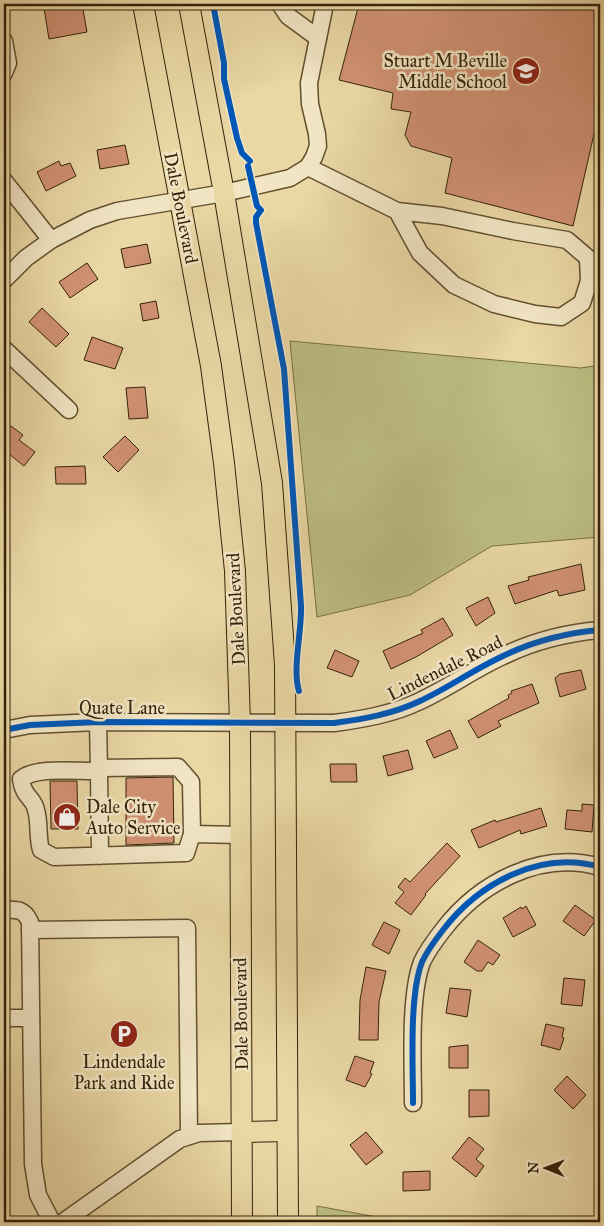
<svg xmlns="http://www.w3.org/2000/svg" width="604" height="1226" font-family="'IM FELL Great Primer',serif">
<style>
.green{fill:#bcbd81;stroke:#787044}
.building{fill:#d09173;stroke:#352308}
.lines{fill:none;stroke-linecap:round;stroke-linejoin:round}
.minor-casing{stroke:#62502f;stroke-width:19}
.major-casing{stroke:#352308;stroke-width:22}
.minor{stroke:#f1e5c4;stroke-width:16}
.major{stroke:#e9d7a4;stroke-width:20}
.cycleway-casing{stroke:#f1e5c4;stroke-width:9}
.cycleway{stroke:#0057b8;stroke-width:6}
.labels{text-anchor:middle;stroke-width:5;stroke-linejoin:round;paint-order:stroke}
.poi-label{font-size:18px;fill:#352308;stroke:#f1e5c4;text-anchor:end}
.street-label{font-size:18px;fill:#352308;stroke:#f1e5c4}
</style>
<rect width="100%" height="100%" fill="#e9d7a4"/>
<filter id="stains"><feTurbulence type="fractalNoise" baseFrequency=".004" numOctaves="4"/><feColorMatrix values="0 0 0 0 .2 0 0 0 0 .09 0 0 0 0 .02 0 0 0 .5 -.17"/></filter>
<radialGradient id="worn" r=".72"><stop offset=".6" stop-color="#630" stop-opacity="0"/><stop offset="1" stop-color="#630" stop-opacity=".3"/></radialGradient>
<g class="green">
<polygon points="290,341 581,368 600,365 600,537 492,546 410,595 317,617"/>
<polygon points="317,1206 404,1222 317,1222"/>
</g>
<g class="building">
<polygon points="48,4 82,4 87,32 49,39 44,8 49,7"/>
<polygon points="359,4 600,4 600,136 594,134 573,226 445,193 452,158 411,146 405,135 411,112 391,109 393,93 339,80"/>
<polygon points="125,145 129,164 100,169 97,150"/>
<polygon points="59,161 61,166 70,163 76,176 46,191 37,172"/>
<polygon points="147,244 151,263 125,268 121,249"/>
<polygon points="87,263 98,279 70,298 59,282"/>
<polygon points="156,301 159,318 143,321 140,304"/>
<polygon points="42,308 69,334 56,347 29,322"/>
<polygon points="92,337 123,348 115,369 84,360"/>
<polygon points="145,387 148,418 129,419 126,388"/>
<polygon points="11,426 23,435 19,440 35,452 24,466 4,450 4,435"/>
<polygon points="125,436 139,450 118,472 103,457"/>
<polygon points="85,466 86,484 56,484 55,467"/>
<polygon points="581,564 585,590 559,596 557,590 515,604 508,586 529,580 528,577"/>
<polygon points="488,597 495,613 476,626 466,608"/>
<polygon points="443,618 453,635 416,657 391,669 383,651 423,633 421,630"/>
<polygon points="335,650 359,661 352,677 327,668"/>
<polygon points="581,670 586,689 560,697 555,678 560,674"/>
<polygon points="532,684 539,703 498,721 501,726 478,738 468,721 509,698 508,695 512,693 511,691"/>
<polygon points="450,730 458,748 434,758 426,741"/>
<polygon points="408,750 413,769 388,776 383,756"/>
<polygon points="330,764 356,764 357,782 331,782"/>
<polygon points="173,777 174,843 126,845 126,778"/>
<polygon points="50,781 77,781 78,829 51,829"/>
<polygon points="582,804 594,805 592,832 565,829 567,810 582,811"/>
<polygon points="541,808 547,826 521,834 520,830 479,848 471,830 495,820 496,822"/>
<polygon points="447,843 460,856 425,894 426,895 411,915 395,903 404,892 398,887 405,878 410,882"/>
<polygon points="575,905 596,920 584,936 563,921"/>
<polygon points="526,906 536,925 513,937 503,918 521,907 522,909"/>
<polygon points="384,922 400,930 389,954 372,945"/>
<polygon points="478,940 500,955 493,965 488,962 482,971 477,971 464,962"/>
<polygon points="366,967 386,971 379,1002 378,1040 359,1040 360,1000"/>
<polygon points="564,978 585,980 582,1006 561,1004"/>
<polygon points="450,988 471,990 467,1017 446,1013"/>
<polygon points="546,1024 564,1028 562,1037 564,1038 560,1050 541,1045"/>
<polygon points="468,1045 468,1068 449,1068 449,1047"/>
<polygon points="355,1056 374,1062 370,1073 372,1074 365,1087 346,1080"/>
<polygon points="567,1076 586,1095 573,1109 554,1090"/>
<polygon points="469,1090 489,1090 489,1116 469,1117"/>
<polygon points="366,1132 383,1152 366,1165 350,1145"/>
<polygon points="469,1137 484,1149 476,1159 484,1166 476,1177 452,1158"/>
<polygon points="430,1171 430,1190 403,1191 403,1172"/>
</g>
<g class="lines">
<defs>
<g id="minor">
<polyline points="280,4 288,16 318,38"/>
<polyline points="4,41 8,63 4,73"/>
<polyline points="308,167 397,211 420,253 454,285 494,304 535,314 561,317 582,303 589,281 588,258 567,240 513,231 442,216 397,211"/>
<polyline points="4,181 51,240"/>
<polyline points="4,280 26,258 51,240 90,220 117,211 224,193 290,178 308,167 314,157 318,146 317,134 310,104 309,83 325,4"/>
<polyline points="4,349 69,410"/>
<polyline points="98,722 99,771"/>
<path d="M4,730l26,-5 68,-3 236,1c30,-4 59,-9 86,-22 28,-13 53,-31 81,-44 32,-16 64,-24 99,-27"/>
<polyline points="99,768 178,767 191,782 192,834"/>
<path d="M100,856l-1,-85c-20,1 -63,-5 -78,8 2,18 13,19 15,31 4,13 1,26 5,40l13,7 132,-4 6,-19 49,1"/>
<path d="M4,910c13,-1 20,-1 26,12l3,242 5,31 14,27"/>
<polyline points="30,930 187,928 189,1136"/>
<polyline points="4,1018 31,1018"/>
<path d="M413,1103c0,-38 -4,-107 9,-141 5,-11 14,-23 21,-32 36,-47 97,-80 157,-63"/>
<polyline points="63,1222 180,1139 199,1133 242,1132"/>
</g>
<g id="major">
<polyline points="143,4 211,366 224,463 235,571 240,723 242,1222"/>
<polyline points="189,4 224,193 272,483 285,665 288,1222"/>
<polyline points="242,1132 287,1131"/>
</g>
</defs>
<use href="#minor" class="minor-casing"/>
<use href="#major" class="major-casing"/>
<use href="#minor" class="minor"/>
<use href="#major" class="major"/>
<defs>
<g id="cycleway">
<polyline points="213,4 224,63 224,79 237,138 242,153 250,161"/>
<path d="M248,166l9,40 4,4 -5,7v6l28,146 17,237c1,25 -9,63 -2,85"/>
<path d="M4,730l26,-5 68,-3 236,1c30,-4 59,-9 86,-22 28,-13 53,-31 81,-44 32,-16 64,-24 99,-27"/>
<path d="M413,1103c0,-38 -4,-107 9,-141 5,-11 14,-23 21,-32 36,-47 97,-80 157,-63"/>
</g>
</defs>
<use href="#cycleway" class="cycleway-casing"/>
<use href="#cycleway" class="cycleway"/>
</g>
<defs>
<symbol id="school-disc" viewBox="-11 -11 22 22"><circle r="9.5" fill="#8f2418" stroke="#f1e5c4"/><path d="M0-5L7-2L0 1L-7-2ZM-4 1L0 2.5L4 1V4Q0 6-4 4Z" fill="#fff"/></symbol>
<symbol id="shop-disc" viewBox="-11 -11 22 22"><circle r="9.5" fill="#8f2418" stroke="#f1e5c4"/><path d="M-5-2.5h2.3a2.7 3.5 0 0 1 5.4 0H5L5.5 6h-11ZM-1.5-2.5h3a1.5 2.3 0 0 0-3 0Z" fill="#fff"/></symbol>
<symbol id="parking-disc" viewBox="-11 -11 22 22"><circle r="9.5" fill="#8f2418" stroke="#f1e5c4"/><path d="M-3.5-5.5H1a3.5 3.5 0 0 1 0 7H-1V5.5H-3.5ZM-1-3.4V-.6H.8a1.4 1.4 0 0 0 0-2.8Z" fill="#fff"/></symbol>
</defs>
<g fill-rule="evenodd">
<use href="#school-disc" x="510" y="55" width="32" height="32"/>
<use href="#shop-disc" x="51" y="801" width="32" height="32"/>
<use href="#parking-disc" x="108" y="1018" width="32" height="32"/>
</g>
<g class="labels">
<g class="poi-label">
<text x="507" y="67">Stuart M Beville<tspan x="507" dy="21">Middle School</tspan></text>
<text x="86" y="813" text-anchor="start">Dale City<tspan x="86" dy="21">Auto Service</tspan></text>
<text x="124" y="1068" text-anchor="middle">Lindendale<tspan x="124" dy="21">Park and Ride</tspan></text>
</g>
<g class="street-label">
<text transform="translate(181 208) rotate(79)" y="6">Dale Boulevard</text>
<text transform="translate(236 609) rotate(-93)" y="6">Dale Boulevard</text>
<text transform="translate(445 668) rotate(-26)" y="6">Lindendale Road</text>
<text x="122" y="714">Quate Lane</text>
<text transform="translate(241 1014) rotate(-91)" y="6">Dale Boulevard</text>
</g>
</g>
<rect width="604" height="1226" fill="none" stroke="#e9d7a4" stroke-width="20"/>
<rect x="5" y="5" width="594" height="1216" fill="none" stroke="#352308" stroke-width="2.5"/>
<rect x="10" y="10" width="584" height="1206" fill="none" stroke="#352308"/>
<g transform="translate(546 1168) rotate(271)" stroke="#f1e5c4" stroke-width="4" paint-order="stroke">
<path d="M0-4L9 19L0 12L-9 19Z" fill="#352308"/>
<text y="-8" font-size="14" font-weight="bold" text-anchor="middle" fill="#352308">N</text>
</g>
<rect width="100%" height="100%" filter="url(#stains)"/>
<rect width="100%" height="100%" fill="url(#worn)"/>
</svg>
